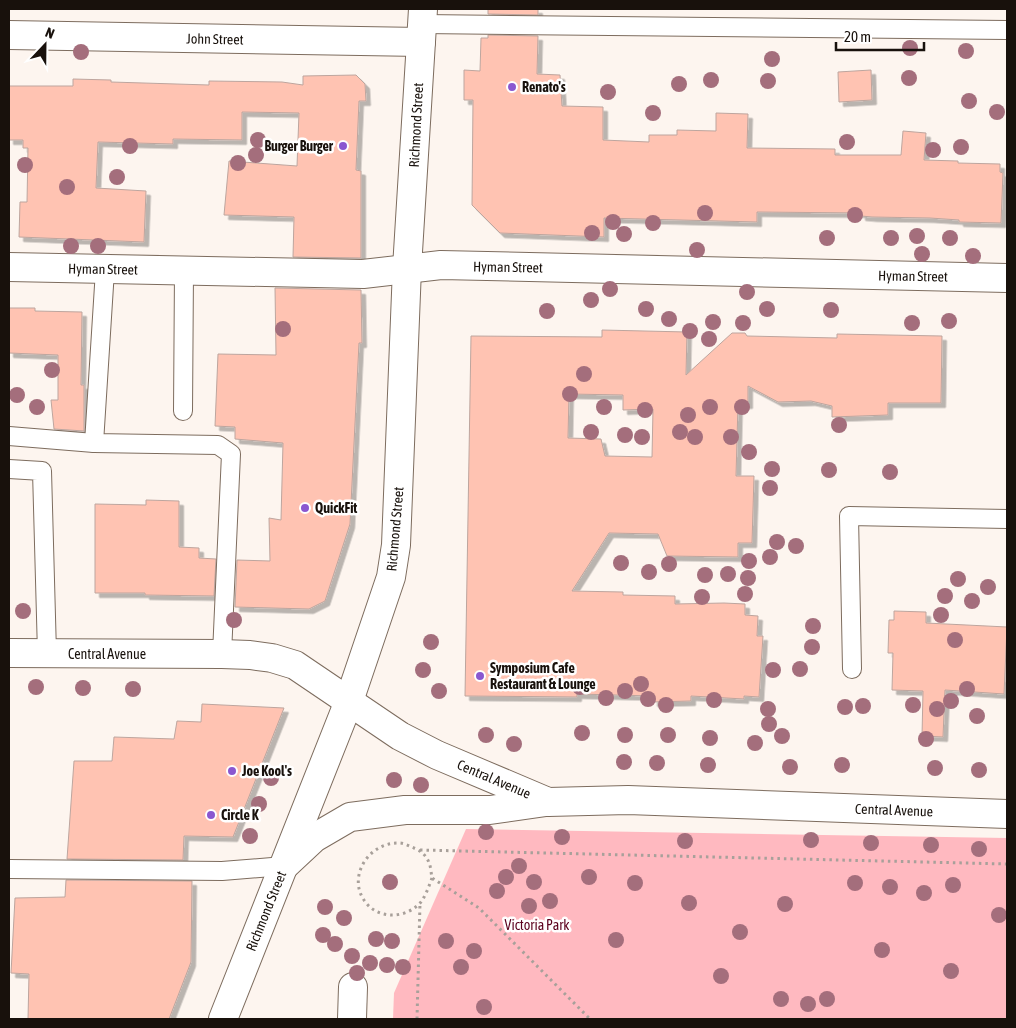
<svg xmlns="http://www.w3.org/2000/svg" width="1016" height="1028" font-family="'Asap Condensed',sans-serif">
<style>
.green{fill:#ffb9c0}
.building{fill:#ffc3b2;stroke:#bda59e;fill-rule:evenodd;filter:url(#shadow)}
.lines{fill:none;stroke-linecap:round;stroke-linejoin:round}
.service-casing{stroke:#7d6c5e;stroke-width:20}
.minor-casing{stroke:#7d6c5e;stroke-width:30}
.tertiary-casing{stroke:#7d6c5e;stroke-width:30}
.secondary-casing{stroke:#7d6c5e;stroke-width:30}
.path{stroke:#a8a09a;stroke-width:3;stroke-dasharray:2.5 4;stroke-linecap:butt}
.service{stroke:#fff;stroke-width:18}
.minor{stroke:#fff;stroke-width:28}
.tertiary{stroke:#fff;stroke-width:28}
.secondary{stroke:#fff;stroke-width:28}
.tree{fill:#a46e7c}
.poi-dot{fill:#8a57d0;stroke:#fff;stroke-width:2}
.labels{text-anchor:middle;stroke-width:5;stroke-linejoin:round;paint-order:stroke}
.street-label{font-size:14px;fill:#18110c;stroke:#fff}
.poi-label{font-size:14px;font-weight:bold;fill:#18110c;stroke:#fff;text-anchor:start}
.park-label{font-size:14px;fill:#5b001d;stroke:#fff}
</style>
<defs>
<filter id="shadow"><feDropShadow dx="4.5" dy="4.5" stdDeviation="0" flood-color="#0004"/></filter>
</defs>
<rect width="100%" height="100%" fill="#fdf5ef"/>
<polygon class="green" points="466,829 1007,838 1007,1019 393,1019 394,993"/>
<g class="building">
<polygon points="488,9 538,9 538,15 488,14"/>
<polygon points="488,35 538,36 537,74 560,75 562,106 603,107 603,140 649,142 649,135 677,135 677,130 716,131 716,113 748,114 747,148 835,149 835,155 901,155 903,131 926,133 924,160 958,161 958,163 1000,164 1000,172 1003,173 1001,223 959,222 959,220 930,218 872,217 861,216 861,213 757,212 757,222 604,218 604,237 500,233 472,205 473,100 464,100 464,70 480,71 481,38 488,38"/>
<polygon points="871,70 872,100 839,102 838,72"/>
<polygon points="356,75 365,84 366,101 359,101 356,170 361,171 361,258 293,257 294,217 224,215 229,161 297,166 299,113 242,112 242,140 173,139 173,144 98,142 96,188 146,191 144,242 19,237 20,202 27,202 28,148 23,148 23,140 9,140 9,86 73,86 73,79 111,80 111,82 209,85 209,81 282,82 303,85 303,76"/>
<polygon points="275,288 361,290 362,343 359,343 350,524 325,601 309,609 235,607 237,560 270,561 269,518 281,520 283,443 235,439 235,427 215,426 218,354 276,355"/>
<polygon points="9,308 35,308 35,311 82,312 81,385 84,385 84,431 54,429 51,400 58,400 58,355 9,353"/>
<path d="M602,330l85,2 -1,43 46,-42h13l2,3 90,2v-4l105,2 -1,67h-53v12l-56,2v-11l-21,-5 -33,1 -30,-16v18h-10l-2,72h18l-2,67h-14v14l-71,-1 -9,-22 -49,-1 -37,58 51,1v3l52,1v8l49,-1 21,1v11l13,1 -1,20h6l-4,61 -15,-1v3l-53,-3v5l-38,1v-6l-76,-2v3l-112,-1 6,-360 131,1zM569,394l54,1v15l30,-1 -1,48 -47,-1 -4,-17 -33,-1z"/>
<polygon points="146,500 179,501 179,547 199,548 199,558 216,559 214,596 145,595 145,593 95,593 95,504 146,505"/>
<polygon points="894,611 926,612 926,623 1007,627 1004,694 945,690 943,737 922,736 923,691 892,690 893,653 888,653 889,620 894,620"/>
<polygon points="202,704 284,708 233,837 184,836 183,860 67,859 74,761 112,761 114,737 174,739 177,721 201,722"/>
<polygon points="66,880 192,881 191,962 169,1019 28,1019 29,974 11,973 15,898 65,897"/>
</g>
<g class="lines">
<defs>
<g id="service">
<polyline points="422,24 1007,30"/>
<polyline points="183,411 184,271"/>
<polyline points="9,436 94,443 218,445 231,454 222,654"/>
<polyline points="94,443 105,270"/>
<polyline points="9,469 42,471 47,653"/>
<polyline points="852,669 849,516 1007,519"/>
<polyline points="9,869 222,871 284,866"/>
</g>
<g id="minor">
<polyline points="9,35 421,42"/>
<polyline points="9,267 363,274 441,265 1007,278"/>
<polyline points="352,1019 353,987"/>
</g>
<g id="tertiary">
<polyline points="9,653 222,654 250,655 272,658 295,665 400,736 437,755 548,802 628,800 1007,814"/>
<polyline points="284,866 314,838 350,817 405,810 490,810 546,802"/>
</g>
<polyline id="secondary" points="223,1019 349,701 391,577 396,545 407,268 423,9"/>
</defs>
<use href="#service" class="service-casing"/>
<use href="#minor" class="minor-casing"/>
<use href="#tertiary" class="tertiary-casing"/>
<use href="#secondary" class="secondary-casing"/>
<g class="path">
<polyline points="420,850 1007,864"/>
<path d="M432,878c-3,8 -6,17 -11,24 -14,16 -40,18 -54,2 -22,-25 1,-62 32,-61 5,0 10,3 15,5 6,2 13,8 15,15 2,4 2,10 3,15l47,30 111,111"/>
<polyline points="417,1019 420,903"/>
</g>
<use href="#service" class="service"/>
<use href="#minor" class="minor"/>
<use href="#tertiary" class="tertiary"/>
<use href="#secondary" class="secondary"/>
</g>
<g class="tree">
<circle cx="910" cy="48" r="8"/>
<circle cx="966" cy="51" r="8"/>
<circle cx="81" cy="52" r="8"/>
<circle cx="772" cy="59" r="8"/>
<circle cx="909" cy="78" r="8"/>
<circle cx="711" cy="80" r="8"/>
<circle cx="768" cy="81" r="8"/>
<circle cx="679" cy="84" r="8"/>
<circle cx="608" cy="92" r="8"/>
<circle cx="969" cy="101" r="8"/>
<circle cx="997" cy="112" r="8"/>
<circle cx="653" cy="113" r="8"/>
<circle cx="258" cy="140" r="8"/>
<circle cx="847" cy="142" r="8"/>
<circle cx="130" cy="146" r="8"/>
<circle cx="961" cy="147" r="8"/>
<circle cx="933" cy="150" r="8"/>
<circle cx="256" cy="155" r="8"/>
<circle cx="238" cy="163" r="8"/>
<circle cx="25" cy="165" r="8"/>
<circle cx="117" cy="177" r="8"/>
<circle cx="67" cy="187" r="8"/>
<circle cx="705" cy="213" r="8"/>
<circle cx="855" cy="215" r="8"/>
<circle cx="613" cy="222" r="8"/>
<circle cx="653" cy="223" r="8"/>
<circle cx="592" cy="233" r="8"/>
<circle cx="624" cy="234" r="8"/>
<circle cx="917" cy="236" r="8"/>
<circle cx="827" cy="238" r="8"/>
<circle cx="891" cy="238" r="8"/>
<circle cx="950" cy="238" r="8"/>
<circle cx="71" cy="246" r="8"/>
<circle cx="98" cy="246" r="8"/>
<circle cx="697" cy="250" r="8"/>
<circle cx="922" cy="254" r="8"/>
<circle cx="973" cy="256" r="8"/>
<circle cx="610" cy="289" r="8"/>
<circle cx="747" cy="292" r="8"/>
<circle cx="591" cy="300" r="8"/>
<circle cx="646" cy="309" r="8"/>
<circle cx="767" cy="309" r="8"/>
<circle cx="831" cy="310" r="8"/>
<circle cx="547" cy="311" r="8"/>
<circle cx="669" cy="319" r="8"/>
<circle cx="949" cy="321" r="8"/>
<circle cx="713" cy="322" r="8"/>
<circle cx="743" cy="323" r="8"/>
<circle cx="912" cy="323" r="8"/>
<circle cx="283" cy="329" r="8"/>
<circle cx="690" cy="331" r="8"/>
<circle cx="709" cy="339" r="8"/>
<circle cx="52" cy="370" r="8"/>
<circle cx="584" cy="374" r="8"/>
<circle cx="570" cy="394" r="8"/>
<circle cx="17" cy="395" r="8"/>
<circle cx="37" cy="407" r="8"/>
<circle cx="604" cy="407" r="8"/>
<circle cx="710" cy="407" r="8"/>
<circle cx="742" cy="407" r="8"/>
<circle cx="645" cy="410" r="8"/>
<circle cx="688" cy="415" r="8"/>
<circle cx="839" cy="425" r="8"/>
<circle cx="591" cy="432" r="8"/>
<circle cx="680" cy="432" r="8"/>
<circle cx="625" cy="435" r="8"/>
<circle cx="642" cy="437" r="8"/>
<circle cx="695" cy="437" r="8"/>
<circle cx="731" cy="437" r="8"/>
<circle cx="749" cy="452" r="8"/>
<circle cx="772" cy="469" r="8"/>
<circle cx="829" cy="470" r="8"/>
<circle cx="890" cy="472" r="8"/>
<circle cx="770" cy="488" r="8"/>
<circle cx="777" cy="542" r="8"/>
<circle cx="796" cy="546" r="8"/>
<circle cx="770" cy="557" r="8"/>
<circle cx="749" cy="561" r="8"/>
<circle cx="621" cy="563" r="8"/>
<circle cx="669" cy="564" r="8"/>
<circle cx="649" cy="572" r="8"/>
<circle cx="728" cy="574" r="8"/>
<circle cx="705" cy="575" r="8"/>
<circle cx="748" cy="578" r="8"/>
<circle cx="958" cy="579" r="8"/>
<circle cx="988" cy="587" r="8"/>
<circle cx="745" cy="594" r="8"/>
<circle cx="945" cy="596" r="8"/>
<circle cx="702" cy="597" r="8"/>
<circle cx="972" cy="601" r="8"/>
<circle cx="23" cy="611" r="8"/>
<circle cx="941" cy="615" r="8"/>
<circle cx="234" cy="620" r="8"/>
<circle cx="813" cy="626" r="8"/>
<circle cx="955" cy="640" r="8"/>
<circle cx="431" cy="642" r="8"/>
<circle cx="812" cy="647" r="8"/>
<circle cx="800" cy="669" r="8"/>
<circle cx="423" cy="670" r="8"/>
<circle cx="773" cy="670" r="8"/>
<circle cx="641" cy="684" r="8"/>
<circle cx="36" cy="687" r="8"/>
<circle cx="580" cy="687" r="8"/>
<circle cx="83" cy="688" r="8"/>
<circle cx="133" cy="689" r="8"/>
<circle cx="967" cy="689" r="8"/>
<circle cx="439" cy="691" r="8"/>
<circle cx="625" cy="691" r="8"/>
<circle cx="606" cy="698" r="8"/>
<circle cx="648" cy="699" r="8"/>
<circle cx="714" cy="700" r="8"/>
<circle cx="951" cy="701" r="8"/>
<circle cx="666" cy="705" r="8"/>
<circle cx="913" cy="705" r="8"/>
<circle cx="863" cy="706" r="8"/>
<circle cx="845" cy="707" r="8"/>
<circle cx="768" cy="709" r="8"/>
<circle cx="937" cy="709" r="8"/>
<circle cx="977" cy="716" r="8"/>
<circle cx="769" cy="724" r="8"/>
<circle cx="582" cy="733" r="8"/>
<circle cx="486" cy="735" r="8"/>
<circle cx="625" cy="735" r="8"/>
<circle cx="668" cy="735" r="8"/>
<circle cx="782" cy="736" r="8"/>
<circle cx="710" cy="738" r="8"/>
<circle cx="926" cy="739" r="8"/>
<circle cx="755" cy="743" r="8"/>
<circle cx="514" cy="744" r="8"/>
<circle cx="624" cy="762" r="8"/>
<circle cx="657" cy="763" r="8"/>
<circle cx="708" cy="765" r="8"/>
<circle cx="842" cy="765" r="8"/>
<circle cx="790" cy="767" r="8"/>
<circle cx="935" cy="768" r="8"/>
<circle cx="979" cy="770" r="8"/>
<circle cx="271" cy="778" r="8"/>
<circle cx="394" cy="780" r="8"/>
<circle cx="421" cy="785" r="8"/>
<circle cx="259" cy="804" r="8"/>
<circle cx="486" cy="832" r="8"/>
<circle cx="250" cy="836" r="8"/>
<circle cx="562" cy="837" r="8"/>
<circle cx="811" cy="840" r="8"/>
<circle cx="685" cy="841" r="8"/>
<circle cx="871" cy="843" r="8"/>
<circle cx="931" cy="845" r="8"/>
<circle cx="979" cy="849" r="8"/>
<circle cx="519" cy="866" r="8"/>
<circle cx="506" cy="877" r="8"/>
<circle cx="589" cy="877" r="8"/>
<circle cx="390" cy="882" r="8"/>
<circle cx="534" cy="882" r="8"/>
<circle cx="635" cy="883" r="8"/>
<circle cx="855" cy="883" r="8"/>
<circle cx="953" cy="885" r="8"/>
<circle cx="890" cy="887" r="8"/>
<circle cx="497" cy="891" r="8"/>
<circle cx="924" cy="893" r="8"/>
<circle cx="550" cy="901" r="8"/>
<circle cx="689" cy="903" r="8"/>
<circle cx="785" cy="904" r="8"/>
<circle cx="529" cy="906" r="8"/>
<circle cx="325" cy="907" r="8"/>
<circle cx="999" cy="915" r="8"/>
<circle cx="344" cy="918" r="8"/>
<circle cx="740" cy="932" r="8"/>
<circle cx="323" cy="935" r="8"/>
<circle cx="376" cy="939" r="8"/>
<circle cx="616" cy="940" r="8"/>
<circle cx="392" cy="941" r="8"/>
<circle cx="446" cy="941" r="8"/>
<circle cx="335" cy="944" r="8"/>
<circle cx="882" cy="950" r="8"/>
<circle cx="474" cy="951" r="8"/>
<circle cx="352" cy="956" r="8"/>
<circle cx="370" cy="963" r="8"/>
<circle cx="387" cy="965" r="8"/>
<circle cx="403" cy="967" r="8"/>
<circle cx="461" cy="967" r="8"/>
<circle cx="951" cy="971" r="8"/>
<circle cx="357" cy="973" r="8"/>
<circle cx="721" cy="976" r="8"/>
<circle cx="781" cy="999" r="8"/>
<circle cx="827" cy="999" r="8"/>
<circle cx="808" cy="1004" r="8"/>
<circle cx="484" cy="1007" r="8"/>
</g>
<g class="poi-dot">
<circle cx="512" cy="87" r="5"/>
<circle cx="343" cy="146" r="5"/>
<circle cx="305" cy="508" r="5"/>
<circle cx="480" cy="676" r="5"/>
<circle cx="232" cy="771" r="5"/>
<circle cx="211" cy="815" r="5"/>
</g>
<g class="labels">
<g class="street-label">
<text transform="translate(215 39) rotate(1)" y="5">John Street</text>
<text transform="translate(416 125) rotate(-87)" y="5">Richmond Street</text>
<text transform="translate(508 267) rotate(1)" y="5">Hyman Street</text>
<text transform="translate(103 269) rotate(1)" y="5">Hyman Street</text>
<text transform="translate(913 276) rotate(1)" y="5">Hyman Street</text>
<text transform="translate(395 529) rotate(-85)" y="5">Richmond Street</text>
<text x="107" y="659">Central Avenue</text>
<text transform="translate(494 779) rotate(23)" y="5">Central Avenue</text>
<text transform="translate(894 810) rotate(2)" y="5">Central Avenue</text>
<text transform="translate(266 911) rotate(-68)" y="5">Richmond Street</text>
</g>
<g class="poi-label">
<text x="522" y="92">Renato's</text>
<text x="333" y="151" text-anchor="end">Burger Burger</text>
<text x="315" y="513">QuickFit</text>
<text x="490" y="673">Symposium Cafe<tspan x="490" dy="16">Restaurant &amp; Lounge</tspan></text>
<text x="242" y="776">Joe Kool's</text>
<text x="221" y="820">Circle K</text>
</g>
<g class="park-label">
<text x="537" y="930">Victoria Park</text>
</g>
</g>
<rect width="1016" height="1028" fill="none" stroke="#18110c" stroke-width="20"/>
<g transform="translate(45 45) rotate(22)" stroke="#ffffff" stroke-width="4" paint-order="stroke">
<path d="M0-4L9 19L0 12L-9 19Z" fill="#18110c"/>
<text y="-8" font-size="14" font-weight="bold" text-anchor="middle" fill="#18110c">N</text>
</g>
<path d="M836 42v8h88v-8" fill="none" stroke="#18110c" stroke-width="2.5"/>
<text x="844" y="42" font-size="15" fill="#18110c" stroke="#ffffff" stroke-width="4" paint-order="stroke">20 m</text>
</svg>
